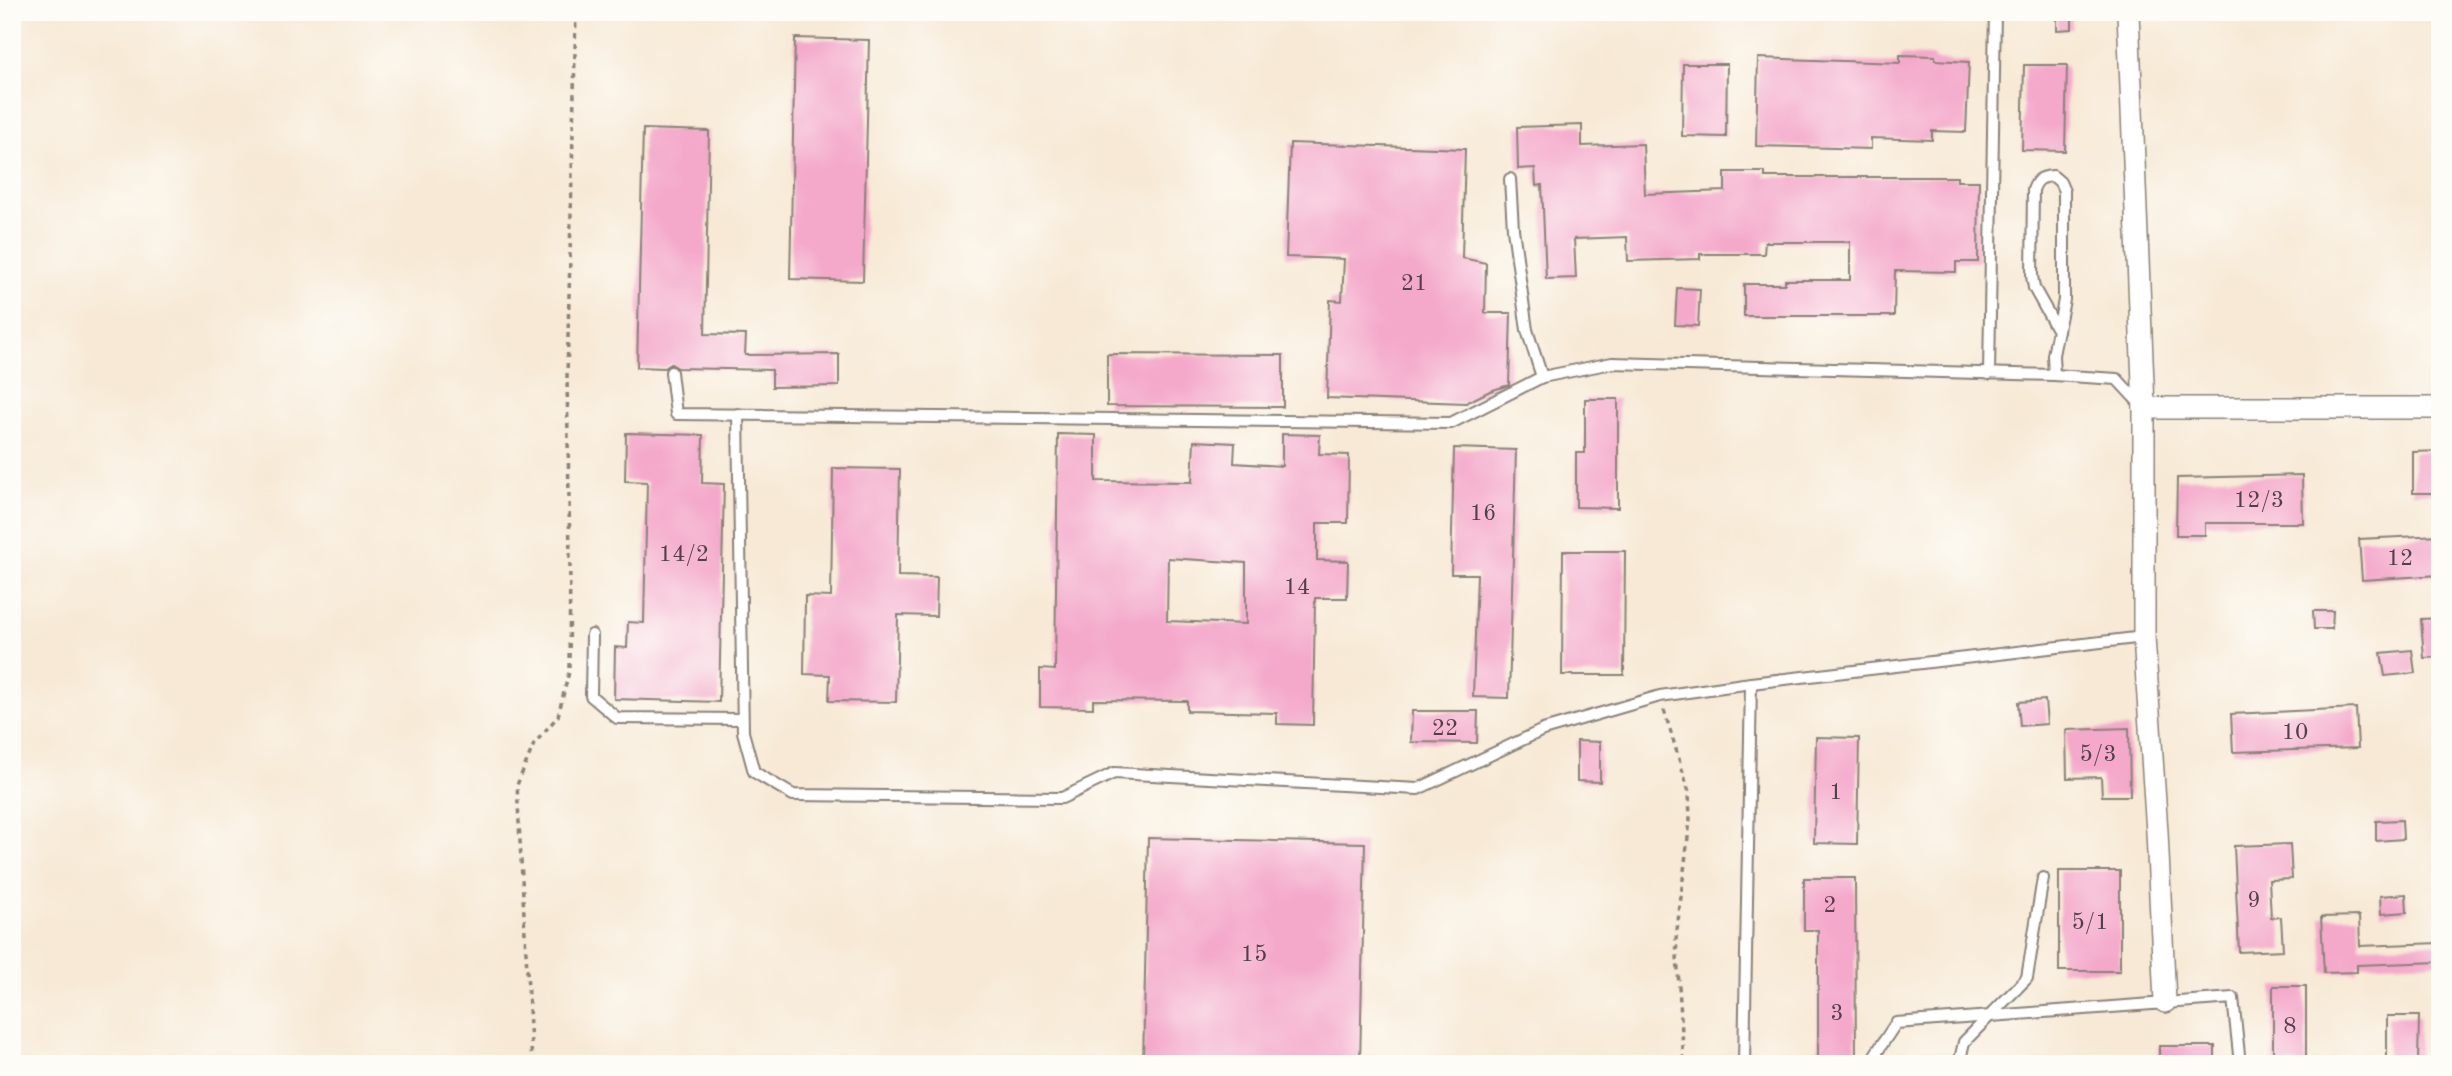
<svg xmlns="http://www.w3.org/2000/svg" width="2452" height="1076" font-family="'Old Standard TT',serif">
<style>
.building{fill:#f4a9cb;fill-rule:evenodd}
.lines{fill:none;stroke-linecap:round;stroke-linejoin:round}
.service-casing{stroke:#8a8278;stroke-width:14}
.minor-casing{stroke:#8a8278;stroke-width:24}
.path{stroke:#8a8278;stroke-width:3.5;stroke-dasharray:5 5;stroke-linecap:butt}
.service{stroke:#fff;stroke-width:10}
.minor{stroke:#fff;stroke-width:21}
.labels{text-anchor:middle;stroke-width:6;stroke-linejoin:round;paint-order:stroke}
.number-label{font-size:23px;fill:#523f48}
</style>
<rect width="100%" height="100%" fill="#fdfcf7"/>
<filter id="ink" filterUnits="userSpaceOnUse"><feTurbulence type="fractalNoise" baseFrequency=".0143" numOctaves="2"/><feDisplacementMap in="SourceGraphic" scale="14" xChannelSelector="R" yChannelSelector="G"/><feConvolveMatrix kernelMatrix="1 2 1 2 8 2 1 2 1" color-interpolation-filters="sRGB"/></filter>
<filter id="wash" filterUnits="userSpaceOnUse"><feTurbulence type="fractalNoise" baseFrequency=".00686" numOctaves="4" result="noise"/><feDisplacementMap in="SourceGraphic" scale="28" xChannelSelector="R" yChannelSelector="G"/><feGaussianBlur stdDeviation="1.57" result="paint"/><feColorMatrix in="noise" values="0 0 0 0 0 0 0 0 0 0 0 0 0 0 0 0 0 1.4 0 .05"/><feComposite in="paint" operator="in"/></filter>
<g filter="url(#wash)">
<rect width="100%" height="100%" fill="#f7e9d5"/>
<g id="blocks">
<g class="building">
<polygon points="2057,12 2072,12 2072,29 2057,30"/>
<polygon points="795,38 869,40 863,281 790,279"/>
<polygon points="1900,55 1935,56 1935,60 1969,62 1966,132 1932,131 1932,140 1871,138 1871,149 1756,146 1758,58 1900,63"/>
<polygon points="1683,64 1727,64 1726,137 1682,136"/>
<polygon points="2024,65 2067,65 2065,151 2022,150"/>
<polygon points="1582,125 1582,146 1643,144 1645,194 1725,191 1725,172 1765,172 1765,177 1957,177 1957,181 1979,181 1978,262 1956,262 1956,272 1895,271 1894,316 1744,316 1744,284 1785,284 1785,280 1850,280 1850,242 1765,242 1764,254 1700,254 1700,259 1628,261 1627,237 1574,239 1576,278 1546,279 1542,185 1536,186 1535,168 1518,169 1517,127"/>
<polygon points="643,129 709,131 705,334 746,335 745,355 839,354 839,386 772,387 772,370 678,368 671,364 665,368 637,367"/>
<polygon points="1290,143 1465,149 1462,258 1486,263 1485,313 1511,313 1509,385 1490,391 1466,403 1327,398 1330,300 1342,301 1344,259 1286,257"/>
<polygon points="1677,288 1700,289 1698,326 1675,325"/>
<polygon points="1107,354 1283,355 1283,407 1107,406"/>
<polygon points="1585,399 1618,399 1618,508 1576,507 1576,453 1585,453"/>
<polygon points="626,433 703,435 702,483 724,484 719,702 614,699 615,647 627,648 628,622 644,623 647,482 625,481"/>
<path d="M1058,434l38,1v46l96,1 2,-41 41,2 -1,20 48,3v-32l38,1 -1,19 30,1 -1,68h-31v37l31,1 -1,37h-32l-2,127 -36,-1v-11l-90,-2v-10l-94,-1v8l-53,-1v-38l15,1zM1168,558l78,5v61l-79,-3z"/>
<polygon points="1454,448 1516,450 1509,698 1473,697 1477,574 1451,574"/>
<polygon points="2440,451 2440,493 2413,493 2413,452"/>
<polygon points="833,468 900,469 898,576 937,577 936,616 898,615 896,702 829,701 830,675 804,674 805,596 831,597"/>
<polygon points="2302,475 2303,523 2205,523 2205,535 2176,535 2177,478"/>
<polygon points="2440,535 2440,575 2362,580 2359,539"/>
<polygon points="1563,551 1625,551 1624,675 1562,675"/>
<polygon points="2313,611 2333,611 2332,629 2314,629"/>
<polygon points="2440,618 2440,657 2424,658 2421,619"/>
<polygon points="2412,650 2415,673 2385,676 2381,653"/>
<polygon points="2045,700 2047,724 2020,726 2018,702"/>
<polygon points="2356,708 2358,748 2233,752 2231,714"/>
<polygon points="1412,711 1478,711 1477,743 1411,742"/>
<polygon points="2129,728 2130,796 2102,796 2101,777 2067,778 2066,730"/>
<polygon points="1816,737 1859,738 1857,844 1814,843"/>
<polygon points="1577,741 1600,742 1600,782 1577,781"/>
<polygon points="2402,820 2403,839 2376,841 2376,821"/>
<polygon points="1148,838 1365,843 1360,1064 1143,1064"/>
<polygon points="2290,844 2292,879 2269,880 2271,918 2281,917 2283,950 2239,952 2234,846"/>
<rect x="2059" y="871" width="61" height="100"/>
<polygon points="1804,878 1855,878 1856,1064 1818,1064 1818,930 1804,930"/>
<polygon points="2406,894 2407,912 2381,914 2380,896"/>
<polygon points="2359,916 2360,946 2440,943 2440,962 2357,965 2357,972 2324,973 2321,917"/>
<rect x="2273" y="986" width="33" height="78"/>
<polygon points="2387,1016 2419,1016 2418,1064 2387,1064"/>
<rect x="2159" y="1046" width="56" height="18"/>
</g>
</g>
</g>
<g filter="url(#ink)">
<use href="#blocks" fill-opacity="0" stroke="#8a8278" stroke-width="2"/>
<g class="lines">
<defs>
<g id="service">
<polyline points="1510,179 1513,229 1527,330 1542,377"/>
<polyline points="671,372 676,414 1451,423 1542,377 1612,363 2054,375 2117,379 2142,406"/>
<polyline points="1989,374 1995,12"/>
<path d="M2054,375l-1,-20 11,-55v-109l-4,-9 -7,-6c-12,1 -16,3 -20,14l-1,86 2,12 24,43"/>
<polyline points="738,414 743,732 754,772 793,795 1062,798 1114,773 1418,789 1543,730 1660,696 1751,683 2144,637"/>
<polyline points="592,635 591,696 617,718 742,719"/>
<polyline points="1744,1064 1751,683"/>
<polyline points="1869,1064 1896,1023 2233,998 2240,1064"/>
<polyline points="1959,1064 1964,1042 2027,978 2043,878"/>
</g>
<g id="minor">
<polyline points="2128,12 2144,408 2144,637 2157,832 2165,1002"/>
<polyline points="2144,408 2440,408"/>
</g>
</defs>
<use href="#service" class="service-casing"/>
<use href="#minor" class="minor-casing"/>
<g class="path">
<polyline points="1664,710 1689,792 1690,820 1676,939 1684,1064"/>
<polyline points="532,1064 517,785 534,744 558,716 569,672 570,559 567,377 576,12"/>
</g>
<use href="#service" class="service"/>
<use href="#minor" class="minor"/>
</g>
</g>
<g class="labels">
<g class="number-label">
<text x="1414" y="290">21</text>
<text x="2259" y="507">12/3</text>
<text x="1483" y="520">16</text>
<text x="684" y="561">14/2</text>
<text x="2400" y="565">12</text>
<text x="1297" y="594">14</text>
<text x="1445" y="735">22</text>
<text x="2295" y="739">10</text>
<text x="2098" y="761">5/3</text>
<text x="1836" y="799">1</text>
<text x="2254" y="907">9</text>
<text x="1830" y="912">2</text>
<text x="2090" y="929">5/1</text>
<text x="1254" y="961">15</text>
<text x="1837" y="1020">3</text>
<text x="2290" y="1033">8</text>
</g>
</g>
<rect width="2452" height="1076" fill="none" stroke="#fdfcf7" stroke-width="42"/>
</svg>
